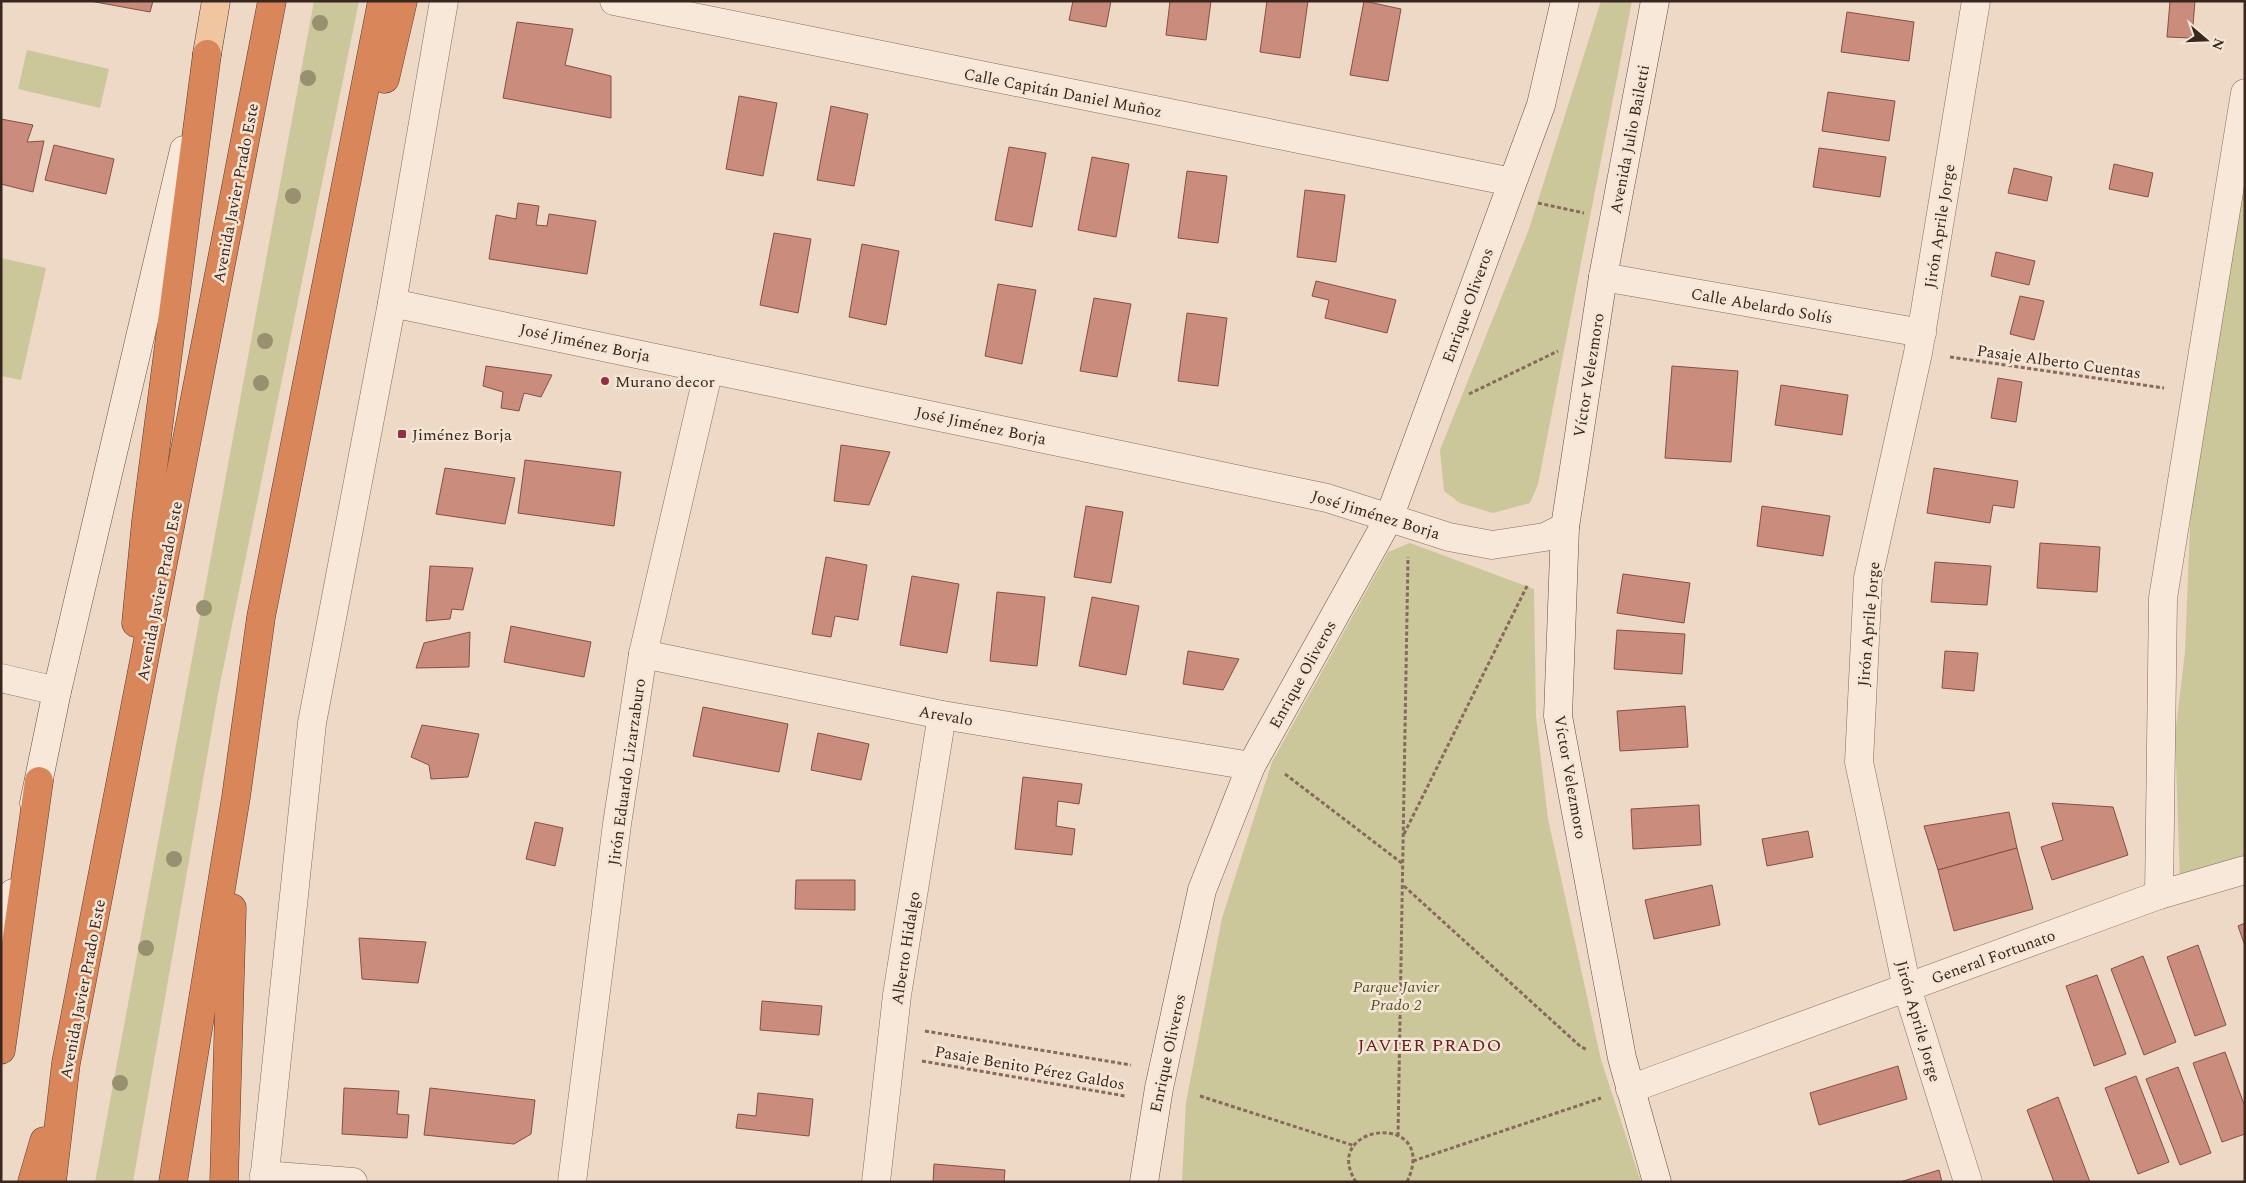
<svg xmlns="http://www.w3.org/2000/svg" width="2246" height="1183" font-family="Spectral,serif">
<style>
.green{fill:#cbc79a}
.building{fill:#ca8d7d;stroke:#864f43}
.lines{fill:none;stroke-linecap:round;stroke-linejoin:round}
.street-casing{stroke:#886a5c;stroke-width:29}
.secondary-casing{stroke:#6a4c3f;stroke-width:29}
.primary-casing{stroke:#563a30;stroke-width:29}
.highway-casing{stroke:#563a30;stroke-width:29}
.path{stroke:#886a5c;stroke-width:3;stroke-dasharray:4 2.5;stroke-linecap:butt}
.street{stroke:#f8e8d9;stroke-width:28}
.secondary{stroke:#f8e8d9;stroke-width:28}
.primary{stroke:#efc69f;stroke-width:28}
.highway{stroke:#d9875a;stroke-width:28}
.tree{fill:#98906f}
.poi-dot{fill:#952e44;stroke:#f5e5d5;stroke-width:2}
.labels{text-anchor:middle;stroke-width:5;stroke-linejoin:round;paint-order:stroke}
.street-label{font-size:16px;fill:#39261f;stroke:#f5e5d5}
.poi-label{font-size:16px;fill:#39261f;stroke:#f5e5d5;text-anchor:start}
.park-label{font-size:16px;font-style:italic;fill:#525427;stroke:#f5e5d5}
.neighbourhood-label{font-size:18px;letter-spacing:1px;fill:#642020;stroke:#f5e5d5}
</style>
<rect width="100%" height="100%" fill="#edd9c6"/>
<g class="green">
<polygon points="314,1 359,1 218,694 133,1182 95,1182"/>
<polygon points="1601,1 1632,1 1538,484 1530,503 1493,513 1460,503 1444,491 1440,450 1529,229"/>
<polygon points="27,50 109,69 100,108 18,89"/>
<polygon points="2245,141 2245,863 2180,882 2175,735 2185,652 2190,525 2201,402"/>
<polygon points="1,258 46,268 21,380 1,376"/>
<polygon points="1410,543 1534,589 1536,717 1548,819 1601,1060 1641,1182 1182,1182 1186,1102 1222,918 1272,762 1388,552"/>
</g>
<g class="building">
<polygon points="90,1 153,1 150,12"/>
<polygon points="1073,1 1111,1 1106,27 1069,20"/>
<polygon points="1170,1 1211,1 1206,40 1166,35"/>
<polygon points="1267,1 1308,1 1300,58 1260,52"/>
<polygon points="1364,1 1401,9 1388,81 1350,75"/>
<polygon points="2170,1 2195,1 2192,38 2167,37"/>
<polygon points="1847,12 1914,22 1909,61 1841,52"/>
<polygon points="517,22 573,29 565,65 611,76 611,118 503,98"/>
<polygon points="1828,92 1895,101 1889,141 1822,131"/>
<polygon points="739,96 777,103 763,176 726,169"/>
<polygon points="831,106 868,114 854,186 817,180"/>
<polygon points="1,119 33,125 27,142 44,141 33,192 1,184"/>
<polygon points="54,145 114,159 106,194 45,180"/>
<polygon points="1009,147 1046,153 1032,227 995,220"/>
<polygon points="1819,148 1886,157 1880,197 1813,187"/>
<polygon points="1092,157 1129,164 1116,237 1078,230"/>
<polygon points="2114,164 2153,173 2148,197 2109,189"/>
<polygon points="2014,168 2052,177 2047,201 2008,193"/>
<polygon points="1187,171 1227,176 1218,243 1178,238"/>
<polygon points="1305,190 1345,195 1336,262 1297,257"/>
<polygon points="518,203 539,206 536,225 547,226 549,214 596,221 587,274 489,259 496,215 516,219"/>
<polygon points="774,233 811,239 798,313 760,305"/>
<polygon points="862,244 899,251 886,325 849,317"/>
<polygon points="1996,252 2035,261 2029,285 1991,276"/>
<polygon points="1316,281 1396,300 1387,333 1325,318 1329,300 1312,296"/>
<polygon points="998,284 1036,290 1022,364 985,356"/>
<polygon points="2020,296 2044,301 2034,340 2010,334"/>
<polygon points="1094,298 1131,304 1117,377 1080,371"/>
<polygon points="1187,313 1227,318 1218,386 1178,381"/>
<polygon points="486,366 552,375 541,397 524,393 519,411 501,408 503,392 483,386"/>
<polygon points="1672,366 1738,371 1731,462 1665,458"/>
<polygon points="1998,378 2022,382 2016,422 1991,418"/>
<polygon points="1781,385 1848,395 1842,435 1775,425"/>
<polygon points="841,445 890,452 869,505 834,501"/>
<polygon points="525,460 621,472 614,526 518,513"/>
<polygon points="445,468 515,478 505,524 436,514"/>
<polygon points="1934,468 2018,481 2014,508 1993,505 1990,523 1927,513"/>
<polygon points="1086,506 1123,512 1111,583 1074,577"/>
<polygon points="1762,506 1830,516 1823,556 1757,546"/>
<polygon points="2040,543 2100,547 2097,592 2037,588"/>
<polygon points="826,557 867,565 858,620 835,616 831,637 812,634"/>
<polygon points="1935,562 1991,566 1987,605 1931,602"/>
<polygon points="430,566 473,568 463,610 452,609 450,619 426,621"/>
<polygon points="1623,574 1690,583 1684,623 1617,613"/>
<polygon points="912,576 959,584 947,653 900,645"/>
<polygon points="997,592 1045,597 1037,666 990,661"/>
<polygon points="1092,597 1139,606 1126,675 1079,666"/>
<polygon points="511,626 591,642 584,677 504,662"/>
<polygon points="1617,630 1685,634 1682,674 1614,669"/>
<polygon points="470,632 469,667 416,668 424,643"/>
<polygon points="1188,651 1239,659 1223,690 1183,684"/>
<polygon points="1945,651 1978,653 1974,691 1942,688"/>
<polygon points="1685,706 1688,747 1620,751 1617,711"/>
<polygon points="703,707 788,724 779,772 693,756"/>
<polygon points="422,725 479,734 468,777 431,779 429,765 411,757"/>
<polygon points="818,733 869,744 861,780 811,770"/>
<polygon points="1023,777 1082,784 1079,804 1058,801 1056,826 1075,829 1072,855 1015,849"/>
<polygon points="2052,803 2113,807 2128,855 2052,880 2041,847 2063,840"/>
<polygon points="1699,805 1701,845 1633,849 1631,809"/>
<polygon points="2009,812 2017,848 1938,870 1924,826"/>
<polygon points="535,822 563,828 555,866 526,859"/>
<polygon points="1808,831 1813,857 1767,866 1762,839"/>
<polygon points="2017,848 2033,909 1954,931 1938,870"/>
<polygon points="796,880 855,880 855,910 795,909"/>
<polygon points="1712,885 1720,925 1654,939 1645,900"/>
<polygon points="2245,923 2245,946 2238,926"/>
<polygon points="359,938 426,942 418,983 362,979"/>
<polygon points="2198,945 2226,1025 2195,1036 2167,957"/>
<polygon points="2143,956 2176,1042 2144,1055 2111,969"/>
<polygon points="2097,975 2126,1054 2094,1066 2066,986"/>
<polygon points="762,1001 822,1006 819,1035 760,1030"/>
<polygon points="2225,1052 2245,1107 2245,1134 2222,1142 2193,1063"/>
<polygon points="1898,1066 1907,1099 1819,1125 1810,1093"/>
<polygon points="2178,1067 2211,1153 2180,1165 2146,1079"/>
<polygon points="2136,1076 2169,1162 2138,1174 2105,1088"/>
<polygon points="344,1088 399,1091 397,1114 409,1115 407,1138 342,1134"/>
<polygon points="430,1088 535,1100 531,1134 514,1144 424,1135"/>
<polygon points="758,1093 813,1099 809,1136 736,1128 738,1114 756,1116"/>
<polygon points="2058,1097 2090,1182 2054,1182 2027,1110"/>
<polygon points="934,1164 1005,1170 1004,1182 933,1182"/>
<polygon points="1939,1170 1942,1182 1900,1182"/>
</g>
<g class="lines">
<defs>
<g id="street">
<polyline points="614,1 1512,182"/>
<polyline points="1603,277 1922,333"/>
<polyline points="392,303 1327,498 1449,537 1492,545 1545,537 1565,527"/>
<polyline points="643,654 942,715 1251,766"/>
<polyline points="1,678 57,691"/>
<polyline points="2159,895 2163,598 2245,93"/>
<polyline points="1630,1089 2159,895 2245,870"/>
<polyline points="264,1175 353,1182"/>
<polyline points="264,1182 312,723 392,303 444,1"/>
<polyline points="572,1182 617,824 643,654 709,369"/>
<polyline points="876,1182 897,995 942,715"/>
<polyline points="1968,1182 1907,988 1859,762 1868,578 1918,353 1976,1"/>
</g>
<g id="secondary">
<polyline points="1655,1 1603,277 1565,527 1558,716 1622,1058 1657,1182"/>
<polyline points="34,803 57,691 184,150"/>
<polyline points="1,943 13,893"/>
<polyline points="1144,1182 1159,1088 1202,890 1251,766 1389,518 1541,105 1565,1"/>
</g>
<polyline id="primary" points="207,54 216,1"/>
<g id="highway">
<polyline points="385,79 403,1"/>
<polyline points="136,623 146,521 207,54"/>
<polyline points="1,1050 39,781"/>
<polyline points="32,1182 44,1141"/>
<polyline points="52,1182 66,1063 272,1"/>
<polyline points="173,1182 236,797 261,617 382,1"/>
<polyline points="224,1182 232,908"/>
</g>
</defs>
<use href="#street" class="street-casing"/>
<use href="#secondary" class="secondary-casing"/>
<use href="#primary" class="primary-casing"/>
<use href="#highway" class="highway-casing"/>
<g class="path">
<polyline points="1538,203 1584,213"/>
<polyline points="1950,357 2164,388"/>
<polyline points="1469,394 1558,351"/>
<polyline points="1285,774 1403,864"/>
<polyline points="1404,834 1528,584"/>
<polyline points="1404,886 1581,1047 1588,1050"/>
<polyline points="925,1031 1131,1065"/>
<polyline points="922,1061 1125,1096"/>
<polyline points="1200,1096 1355,1146"/>
<polyline points="1398,1136 1408,557"/>
<polyline points="1413,1161 1601,1098"/>
<path d="M1356,1182c-38,-59 85,-72 51,0"/>
</g>
<use href="#street" class="street"/>
<use href="#secondary" class="secondary"/>
<use href="#primary" class="primary"/>
<use href="#highway" class="highway"/>
</g>
<g class="tree">
<circle cx="320" cy="23" r="8"/>
<circle cx="308" cy="78" r="8"/>
<circle cx="293" cy="196" r="8"/>
<circle cx="265" cy="341" r="8"/>
<circle cx="261" cy="383" r="8"/>
<circle cx="204" cy="608" r="8"/>
<circle cx="174" cy="859" r="8"/>
<circle cx="146" cy="948" r="8"/>
<circle cx="120" cy="1083" r="8"/>
</g>
<g class="poi-dot">
<circle cx="605" cy="381" r="5"/>
<rect x="397" y="429" width="10" height="10" rx="2.5"/>
</g>
<g class="labels">
<g class="street-label">
<text transform="translate(1063 92) rotate(11)" y="6">Calle Capitán Daniel Muñoz</text>
<text transform="translate(1629 139) rotate(-79)" y="6">Avenida Julio Bailetti</text>
<text transform="translate(235 193) rotate(-79)" y="6">Avenida Javier Prado Este</text>
<text transform="translate(1939 226) rotate(-81)" y="6">Jirón Aprile Jorge</text>
<text transform="translate(1467 305) rotate(-70)" y="6">Enrique Oliveros</text>
<text transform="translate(1762 305) rotate(10)" y="6">Calle Abelardo Solís</text>
<text transform="translate(585 342) rotate(12)" y="6">José Jiménez Borja</text>
<text transform="translate(2059 361) rotate(8)" y="6">Pasaje Alberto Cuentas</text>
<text transform="translate(1588 375) rotate(-81)" y="6">Víctor Velezmoro</text>
<text transform="translate(981 425) rotate(12)" y="6">José Jiménez Borja</text>
<text transform="translate(1376 514) rotate(17)" y="6">José Jiménez Borja</text>
<text transform="translate(159 591) rotate(-79)" y="6">Avenida Javier Prado Este</text>
<text transform="translate(1868 624) rotate(-85)" y="6">Jirón Aprile Jorge</text>
<text transform="translate(1302 674) rotate(-61)" y="6">Enrique Oliveros</text>
<text transform="translate(946 715) rotate(10)" y="6">Arevalo</text>
<text transform="translate(626 772) rotate(-82)" y="6">Jirón Eduardo Lizarzaburo</text>
<text transform="translate(1571 777) rotate(80)" y="6">Víctor Velezmoro</text>
<text transform="translate(905 948) rotate(-81)" y="6">Alberto Hidalgo</text>
<text transform="translate(1993 956) rotate(-20)" y="6">General Fortunato</text>
<text transform="translate(82 989) rotate(-79)" y="6">Avenida Javier Prado Este</text>
<text transform="translate(1919 1021) rotate(74)" y="6">Jirón Aprile Jorge</text>
<text transform="translate(1167 1053) rotate(-78)" y="6">Enrique Oliveros</text>
<text transform="translate(1030 1067) rotate(10)" y="6">Pasaje Benito Pérez Galdos</text>
</g>
<g class="poi-label">
<text x="615" y="387">Murano decor</text>
<text x="412" y="440">Jiménez Borja</text>
</g>
<g class="park-label">
<text x="1396" y="992">Parque Javier<tspan x="1396" dy="18">Prado 2</tspan></text>
</g>
<g class="neighbourhood-label">
<text x="1430" y="1051">JAVIER PRADO</text>
</g>
</g>
<rect width="2246" height="1183" fill="none" stroke="#39261f" stroke-width="5"/>
<g transform="translate(2206 40) rotate(109)" stroke="#f5e5d5" stroke-width="4" paint-order="stroke">
<path d="M0-4L9 19L0 12L-9 19Z" fill="#39261f"/>
<text y="-8" font-size="14" font-weight="bold" text-anchor="middle" fill="#39261f">N</text>
</g>
</svg>
